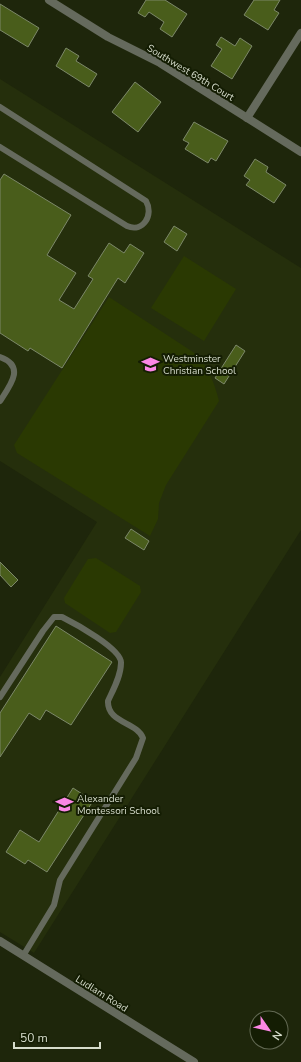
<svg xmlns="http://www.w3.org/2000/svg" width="301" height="1062" font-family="'Nunito Sans',sans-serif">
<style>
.built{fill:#252f0c}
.green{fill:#2a3902}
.building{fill:#495d1b;stroke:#7c8869}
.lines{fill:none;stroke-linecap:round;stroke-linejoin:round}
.service{stroke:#656a5d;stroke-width:6}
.minor{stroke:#656a5d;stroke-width:8}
.tertiary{stroke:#656a5d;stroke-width:8}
.labels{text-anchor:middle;stroke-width:4;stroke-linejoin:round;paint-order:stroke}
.street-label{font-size:10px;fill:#d6dccc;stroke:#141d03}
.poi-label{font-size:10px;fill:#d6dccc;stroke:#141d03;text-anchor:start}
</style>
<rect width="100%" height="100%" fill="#1e260b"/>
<polygon class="built" points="0,79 301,268 301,530 34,953 0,932 0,677 97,522 0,461"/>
<g class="green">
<polygon points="184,256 236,289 204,341 151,308"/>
<path d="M109,297l87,57c12,13 19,30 23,47l-53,84 -7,18 -1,16 -8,17 -133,-83 -3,-8z"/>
<polygon points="96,558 140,586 141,592 116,632 110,633 65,603 64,598 88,559"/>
</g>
<g class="building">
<polygon points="146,0 165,0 187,14 172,37 160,29 164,22 149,12 145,17 138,13"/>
<polygon points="254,0 280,0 274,10 279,13 268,30 244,15"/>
<polygon points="0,4 39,28 28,47 0,30"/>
<polygon points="221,37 235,46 240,38 252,46 232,79 211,66 222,49 216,45"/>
<polygon points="66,48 79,56 76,61 97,74 89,87 56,66"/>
<polygon points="135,82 161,102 138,132 112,112"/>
<polygon points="194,122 228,141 216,161 211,158 208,163 185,149 189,143 183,140"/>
<polygon points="255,159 268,167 266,172 286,185 274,203 246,185 250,180 244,176"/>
<polygon points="4,174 71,215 47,255 76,273 59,300 74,309 93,279 88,276 109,243 124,253 130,244 144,253 125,283 118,278 62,368 30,348 28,351 0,333 0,180"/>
<polygon points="174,226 187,234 177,251 164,242"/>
<polygon points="236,345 245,351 224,384 215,378"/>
<polygon points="131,529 149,541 144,550 125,538"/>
<polygon points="0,562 18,580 11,587 0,575"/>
<polygon points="56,626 112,662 71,725 46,710 40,720 29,713 0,757 0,713"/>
<polygon points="73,788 93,801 47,872 28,860 25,864 6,852 20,830 39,842"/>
</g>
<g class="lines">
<g class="service">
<path d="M0,107l146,94c8,14 -3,32 -19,25l-127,-79"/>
<path d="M0,357c26,9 10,29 0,44"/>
<path d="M0,697l43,-66 11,-14h8c12,6 60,32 59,46 0,13 -8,27 -13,38 -1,22 29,21 35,37l-7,20 -76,122 -6,25 -31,51"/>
</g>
<g class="minor">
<polyline points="49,0 108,37 160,63 301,152"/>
<polyline points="247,118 301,33"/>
</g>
<polyline class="tertiary" points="0,941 194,1062"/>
</g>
<defs>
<symbol id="school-bare" viewBox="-9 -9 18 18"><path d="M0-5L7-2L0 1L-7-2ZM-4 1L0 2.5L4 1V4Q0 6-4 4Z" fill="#fb87e5" stroke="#141d03" stroke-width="2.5" paint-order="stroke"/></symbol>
</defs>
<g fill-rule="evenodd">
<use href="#school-bare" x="138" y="352" width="25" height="25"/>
<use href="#school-bare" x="52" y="792" width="25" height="25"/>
</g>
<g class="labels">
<g class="street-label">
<text transform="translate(191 72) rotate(31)" y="4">Southwest 69th Court</text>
<text transform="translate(102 993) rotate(32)" y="4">Ludlam Road</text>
</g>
<g class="poi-label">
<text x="163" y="362">Westminster<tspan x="163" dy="12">Christian School</tspan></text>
<text x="77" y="802">Alexander<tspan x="77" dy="12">Montessori School</tspan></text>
</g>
</g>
<g transform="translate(269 1030) rotate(124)"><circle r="19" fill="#141d03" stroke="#626953"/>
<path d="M0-3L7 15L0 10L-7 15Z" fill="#fb87e5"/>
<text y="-6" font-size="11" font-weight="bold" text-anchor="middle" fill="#d6dccc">N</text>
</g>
<path d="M14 1042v6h86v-6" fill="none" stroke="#d6dccc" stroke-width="2"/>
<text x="20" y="1042" font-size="12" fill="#d6dccc" stroke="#141d03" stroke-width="3" paint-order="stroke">50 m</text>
</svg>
